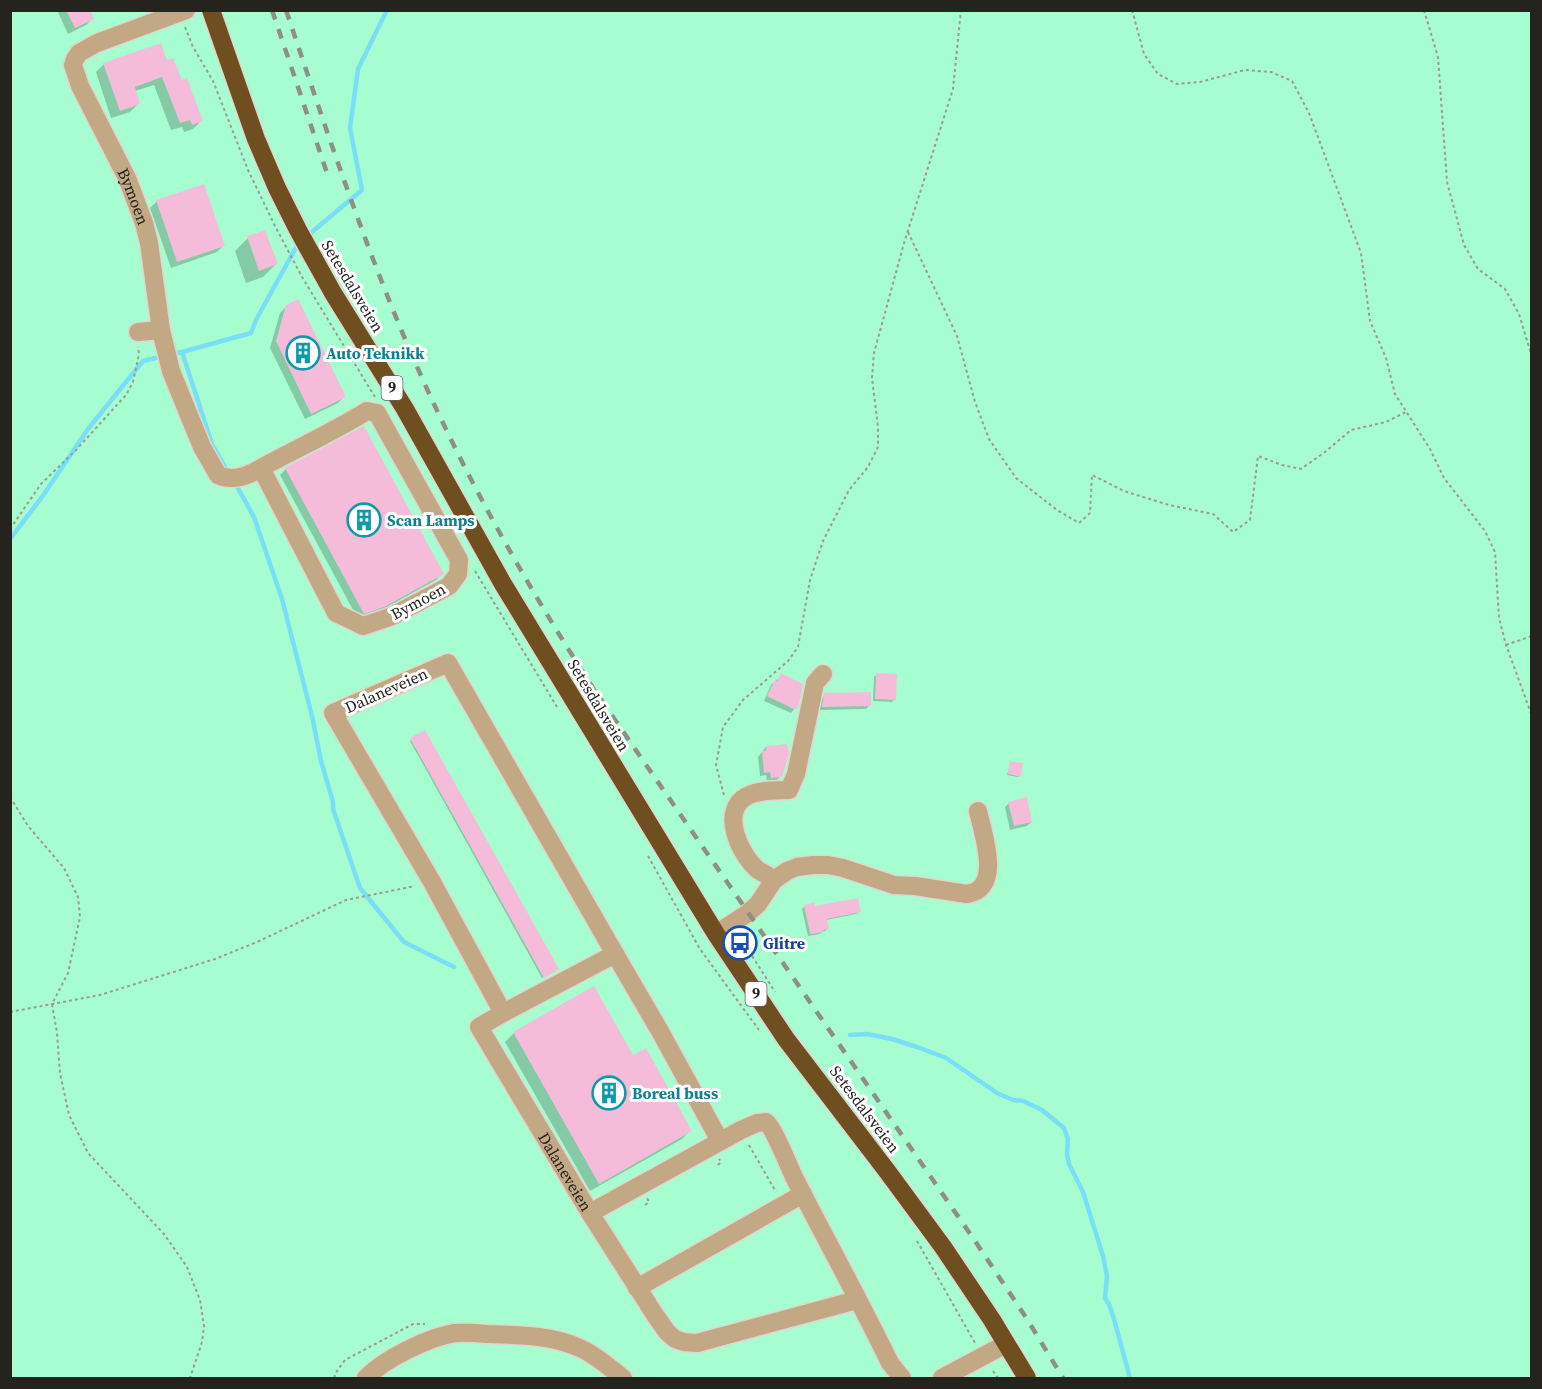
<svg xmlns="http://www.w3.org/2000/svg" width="1542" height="1389" font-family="'Source Serif 4',serif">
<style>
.green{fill:#a6fdd0}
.shadow{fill:#0003}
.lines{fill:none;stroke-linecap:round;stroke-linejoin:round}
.stream{stroke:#78dff6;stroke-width:4.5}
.building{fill:#f5bcd9}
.minor-casing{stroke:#dcd8ce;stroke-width:21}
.highway-casing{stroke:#dcd8ce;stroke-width:21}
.path{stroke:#9e9b93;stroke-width:2;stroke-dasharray:3 3;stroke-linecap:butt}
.minor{stroke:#c3a885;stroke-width:18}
.highway{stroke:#6f4f20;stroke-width:18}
.rail{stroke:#918e86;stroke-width:4.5;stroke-dasharray:10 10;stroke-linecap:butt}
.labels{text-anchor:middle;stroke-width:6;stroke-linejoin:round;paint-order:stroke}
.shield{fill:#fff;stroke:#666562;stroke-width:1.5}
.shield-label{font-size:15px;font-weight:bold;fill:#25231e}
.street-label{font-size:16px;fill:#25231e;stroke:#fff}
.culture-label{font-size:16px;font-weight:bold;fill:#0d838f;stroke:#fff;text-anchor:start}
.transit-label{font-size:16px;font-weight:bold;fill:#164399;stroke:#fff;text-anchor:start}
</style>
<rect width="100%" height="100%" fill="#fffbf0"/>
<polygon class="green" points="10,11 1531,11 1531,1378 11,1378"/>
<g class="shadow">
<polygon points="57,10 88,10 92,19 86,25 68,34"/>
<polygon points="166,62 201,121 193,129 184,132 182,127 171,130 154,85 135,91 139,103 130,112 111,118 96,72 104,64"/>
<polygon points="157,201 224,245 217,252 171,268 150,208"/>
<polygon points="248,238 276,264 263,277 246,283 235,251"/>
<polygon points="287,306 344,397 338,403 305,419 270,348 280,313"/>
<polygon points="286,469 442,573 436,580 376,613 358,619 280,475"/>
<polygon points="877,674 895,699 892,702 873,701 874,677"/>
<polygon points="782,675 798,704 791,713 764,701 771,685"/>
<polygon points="825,695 870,705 866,709 819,710 821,699"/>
<polygon points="411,740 556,971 542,978 410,741"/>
<polygon points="766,747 781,776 777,780 767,781 766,775 760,776 758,757"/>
<polygon points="1011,762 1019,776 1018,777 1007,775"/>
<polygon points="1009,803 1031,822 1027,826 1010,830 1005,807"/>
<polygon points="805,906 859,912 856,914 826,920 828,928 825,931 819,934 808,936 802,909"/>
<polygon points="514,1033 632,1057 691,1130 682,1139 590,1191 505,1042"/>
</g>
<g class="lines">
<g class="stream">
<polyline points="306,237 362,190 350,128 358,69 387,10"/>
<polyline points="182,352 251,333 256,320 299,242"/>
<polyline points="172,354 182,352 212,444 229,474"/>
<polyline points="235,483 254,517 282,599 312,716 321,761 333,802 333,809 360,888 404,942 454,967"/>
<polyline points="10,539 42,497 88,429 143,361 164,356"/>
<polyline points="850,1035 867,1034 892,1039 920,1048 946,1058 997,1093 1013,1100 1023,1101 1042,1110 1064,1128 1068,1139 1067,1154 1069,1164 1083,1192 1103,1256 1107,1276 1105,1298 1109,1304 1114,1319 1130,1378"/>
</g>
</g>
<g class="building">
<polygon points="66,10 90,10 94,19 75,28"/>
<polygon points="161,43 167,60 173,58 182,80 187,78 203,121 192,125 190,120 180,123 162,77 135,87 140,104 120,111 103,63"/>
<polygon points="204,184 225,246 177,262 156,200"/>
<polygon points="265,230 278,264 259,271 247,236"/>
<polygon points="298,299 346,397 311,414 276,341 286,305"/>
<polygon points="364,426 444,574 384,607 364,614 285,468"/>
<polygon points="781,673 803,684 799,704 796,710 767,696 775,680 777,681"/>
<polygon points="876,673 897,674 896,700 875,699"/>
<polygon points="871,692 871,706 822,707 824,693"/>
<polygon points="425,730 559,969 544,978 410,738"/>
<polygon points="787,744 789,754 782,777 771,778 770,772 764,773 762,751 766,751 766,746"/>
<polygon points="1010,761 1023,763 1021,777 1008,774"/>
<polygon points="1027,797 1032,822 1014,826 1008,802"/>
<polygon points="858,898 861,912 827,919 829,929 823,930 824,932 811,934 810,933 804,905 815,902 815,906"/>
<polygon points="594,986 633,1055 646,1048 692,1131 599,1184 513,1032"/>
</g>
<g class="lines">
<defs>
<g id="minor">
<path id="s1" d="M186,10l-89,33 -18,10 -4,6 -2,6 7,21 47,92 17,45 5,20 12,87 10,41 31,76 16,28c15,7 30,1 43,-7 35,-19 72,-36 106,-57l10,2 82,147 -1,14 -9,12 -59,31 -27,9 -27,-13 -75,-145"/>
<polyline points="138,332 161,330"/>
<path d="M774,880c-5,-4 -11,-7 -16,-10 -18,-15 -39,-59 -11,-74 12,-6 29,-6 42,-6l7,-16 19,-91 8,-9"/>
<path d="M716,934l32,-21 10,-9 16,-24 13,-9 10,-4 16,-2h15l15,3 51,17 21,1 52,8c36,-5 16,-60 11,-83"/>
<path id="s2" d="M615,954l-167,-291 -115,50 99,169 71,131 -24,14 111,186 65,102 12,17 8,7 9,3 13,1 160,-43"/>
<polyline points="503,1013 615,954 661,1033 720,1141"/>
<path d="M590,1213l151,-83 16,-7 9,-1c8,6 23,45 29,57 31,61 65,122 95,184l12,15"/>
<polyline points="637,1288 803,1194"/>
<path d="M366,1378c18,-19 63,-41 89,-45 11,-1 22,0 32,1 32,1 66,1 95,15 15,7 28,19 41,29"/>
<polyline points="942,1378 1006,1344"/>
</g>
<polyline id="highway" points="211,10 256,139 277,188 298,230 333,293 405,409 503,584 716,934 786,1039 887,1171 943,1247 992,1320 1027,1378"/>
</defs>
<use href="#minor" class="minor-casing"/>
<use href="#highway" class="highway-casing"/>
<g class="path">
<polyline points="1132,10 1144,54 1158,74 1177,84 1200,82 1245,70 1271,72 1292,81 1309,113 1361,253 1370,321 1386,358 1395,394 1430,449 1444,478 1485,531 1495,552 1499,618 1506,645 1532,716"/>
<polyline points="1424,10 1438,57 1447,182 1464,245 1478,269 1505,289 1519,314 1532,357"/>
<polyline points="185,27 193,47 213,81 248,170 275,226 302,277 375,397"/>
<polyline points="908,232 957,336 975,402 989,439 1016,478 1057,510 1079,523 1090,513 1092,475 1124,491 1169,505 1213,514 1233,532 1250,520 1258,456 1282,465 1301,469 1325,452 1351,430 1386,422 1406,412"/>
<polyline points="10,529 41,484 76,450 126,395 133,382 139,354 138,347"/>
<polyline points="475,571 557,707"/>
<polyline points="1506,645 1532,636"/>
<polyline points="724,795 716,765 723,727 743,700 788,661 798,647 810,580 823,541 849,490 868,467 878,447 878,427 872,378 874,353 904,243 953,89 961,10"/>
<polyline points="10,797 28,826 64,868 78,897 80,917 68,973 52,1004 57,1033 60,1073 69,1115 88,1153 164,1234 187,1267 200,1300 204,1326 202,1342 190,1378"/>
<polyline points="648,856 700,949 759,1030"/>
<polyline points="749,951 775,992"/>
<polyline points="10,1012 100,995 215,959 257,942 346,900 415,886"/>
<polyline points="749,1145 776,1192"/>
<polyline points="718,1165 721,1162 719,1159"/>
<polyline points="645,1205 649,1202 647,1198"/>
<polyline points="917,1241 975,1343"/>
<polyline points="993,1371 998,1378"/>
<polyline points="334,1378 337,1371 345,1360 413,1324 425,1324"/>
</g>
<use href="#minor" class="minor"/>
<use href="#highway" class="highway"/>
<g class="rail">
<polyline points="272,10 328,176"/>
<path d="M286,10c43,128 85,256 141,379 48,105 105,205 168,302l378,547 54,81 36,59"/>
</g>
</g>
<defs>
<symbol id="building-ring" viewBox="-11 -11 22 22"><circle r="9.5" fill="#fff" stroke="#0f9aa8" stroke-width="1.5"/><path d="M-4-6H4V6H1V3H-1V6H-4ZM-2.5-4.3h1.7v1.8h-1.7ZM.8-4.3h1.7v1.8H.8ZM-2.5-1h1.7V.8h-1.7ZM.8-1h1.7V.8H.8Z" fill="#0f9aa8"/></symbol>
<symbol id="bus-ring" viewBox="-11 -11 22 22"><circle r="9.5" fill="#fff" stroke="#1a4fb4" stroke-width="1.5"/><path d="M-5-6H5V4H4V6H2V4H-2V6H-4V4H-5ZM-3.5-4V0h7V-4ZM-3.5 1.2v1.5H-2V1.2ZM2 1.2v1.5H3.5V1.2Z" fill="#1a4fb4"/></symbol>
</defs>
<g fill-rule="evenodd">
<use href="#building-ring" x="284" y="334" width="38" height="38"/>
<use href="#building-ring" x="345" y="501" width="38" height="38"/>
<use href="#bus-ring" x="721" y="924" width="38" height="38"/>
<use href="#building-ring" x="590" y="1074" width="38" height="38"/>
</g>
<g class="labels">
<g class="shield">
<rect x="381.5" y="376" width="21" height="24" rx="4.5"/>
<rect x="745.5" y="982" width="21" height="24" rx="4.5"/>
</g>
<g class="shield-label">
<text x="392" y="393">9</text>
<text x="756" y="999">9</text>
</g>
<g class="street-label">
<text dy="6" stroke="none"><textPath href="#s1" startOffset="274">Bymoen</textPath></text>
<text transform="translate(353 286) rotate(59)" y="6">Setesdalsveien</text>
<text transform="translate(418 601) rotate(-28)" y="6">Bymoen</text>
<text transform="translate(386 690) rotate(-24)" y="6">Dalaneveien</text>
<text transform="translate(599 705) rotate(59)" y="6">Setesdalsveien</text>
<text transform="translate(865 1109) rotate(53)" y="6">Setesdalsveien</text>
<text dy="6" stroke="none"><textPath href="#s2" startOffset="1002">Dalaneveien</textPath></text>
</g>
<g class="culture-label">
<text x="326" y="359">Auto Teknikk</text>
<text x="387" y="526">Scan Lamps</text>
<text x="632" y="1099">Boreal buss</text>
</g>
<g class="transit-label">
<text x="763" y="949">Glitre</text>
</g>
</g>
<rect width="1542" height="1389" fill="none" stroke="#25231e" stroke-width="24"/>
</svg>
